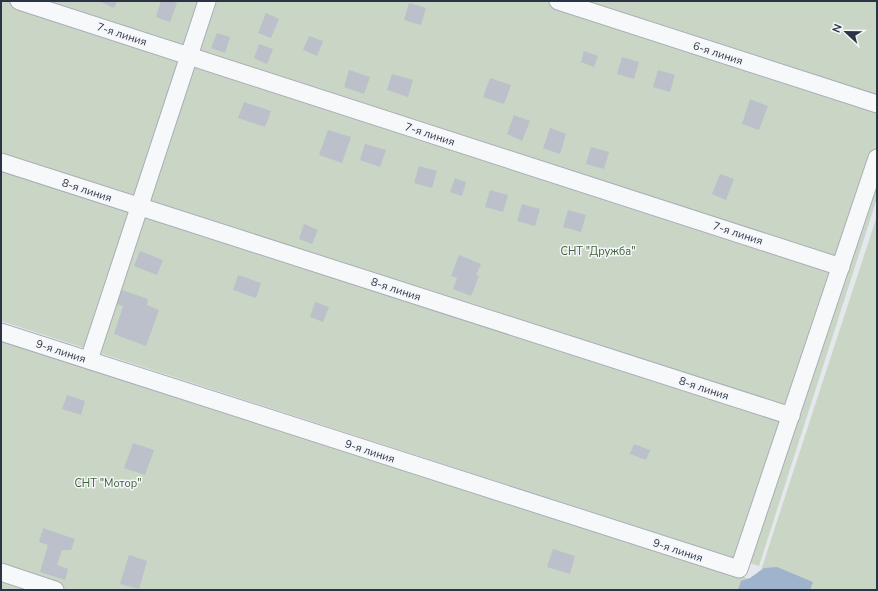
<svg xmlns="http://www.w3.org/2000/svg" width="878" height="591" font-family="'Nunito Sans',sans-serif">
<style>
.green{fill:#c9d6c5}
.water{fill:#9fb4cc}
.building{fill:#bbc0ca}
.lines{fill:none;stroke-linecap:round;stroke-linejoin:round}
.minor-casing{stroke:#a9aeb7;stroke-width:19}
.minor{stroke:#f7f8fa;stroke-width:17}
.labels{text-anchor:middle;stroke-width:3;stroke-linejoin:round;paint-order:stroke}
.street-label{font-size:11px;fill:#2b3445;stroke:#f4f6f9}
.park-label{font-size:11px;fill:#3f6138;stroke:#f4f6f9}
</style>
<rect width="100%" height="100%" fill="#e4e7ec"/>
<g class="green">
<polygon points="1,1 877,1 877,198 759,566 1,321"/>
<polygon points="877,216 877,590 754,590 764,561"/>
<polygon points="1,336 756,581 753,590 1,590"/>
</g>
<polygon class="water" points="777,567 813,582 810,590 738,590 741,581 750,578 764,568"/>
<g class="building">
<polygon points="101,1 117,1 114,8 101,2"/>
<polygon points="161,1 173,1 177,3 170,22 156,17"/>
<polygon points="409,3 426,8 421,25 404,20"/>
<polygon points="266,13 279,19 271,38 258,33"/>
<polygon points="217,33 230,37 225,53 211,48"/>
<polygon points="309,36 323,41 317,56 303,50"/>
<polygon points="259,44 273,49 267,64 254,58"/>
<polygon points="584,51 598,56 594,67 581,62"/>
<polygon points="622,57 639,62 634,79 617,74"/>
<polygon points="349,70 370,77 364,94 344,87"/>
<polygon points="658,70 675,75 670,92 653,87"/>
<polygon points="392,74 413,80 408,97 387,90"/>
<polygon points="490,78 511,85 504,104 483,97"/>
<polygon points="750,99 768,106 759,130 742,124"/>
<polygon points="244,102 271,111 265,127 238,118"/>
<polygon points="514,115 530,121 522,141 507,134"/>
<polygon points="550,128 566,134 560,154 543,148"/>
<polygon points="328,130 351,137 342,163 319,155"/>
<polygon points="365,144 386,150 380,167 360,160"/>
<polygon points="591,147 609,152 604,169 586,164"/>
<polygon points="419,166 437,171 432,188 414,183"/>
<polygon points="720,174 734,179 726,200 712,194"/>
<polygon points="455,178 466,182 462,196 450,192"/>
<polygon points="490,190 508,195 503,212 485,207"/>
<polygon points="522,204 540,209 535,226 517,221"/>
<polygon points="568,210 586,215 581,232 563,227"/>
<polygon points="304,224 318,230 312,244 299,239"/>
<polygon points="140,251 163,260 157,275 134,266"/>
<polygon points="459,255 481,264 476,275 479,276 471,296 453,289 457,278 451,276"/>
<polygon points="238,275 261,283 256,298 233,290"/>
<polygon points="119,289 148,299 147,305 159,310 146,346 114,334 123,306 114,303"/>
<polygon points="315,302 329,307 323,322 310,317"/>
<polygon points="67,395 85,401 81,415 62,409"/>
<polygon points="133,443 154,450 145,475 124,468"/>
<polygon points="634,444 650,450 646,460 630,454"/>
<polygon points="43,528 75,539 71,550 62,550 57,565 68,569 65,580 40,572 48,545 39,542"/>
<polygon points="553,549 575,556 570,574 547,567"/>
<polygon points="129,555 147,561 139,589 120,584"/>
</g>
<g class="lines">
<defs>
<g id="minor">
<polyline points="19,1 841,267"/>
<polyline points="558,1 877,104"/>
<polyline points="1,162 791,416"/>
<polyline points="1,332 739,569 877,158"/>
<polyline points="89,360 207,1"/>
<polyline points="1,572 55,590"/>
</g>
</defs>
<use href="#minor" class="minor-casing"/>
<use href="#minor" class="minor"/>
</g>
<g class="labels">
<g class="street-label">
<text transform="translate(122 34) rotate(18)" y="4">7-я линия</text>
<text transform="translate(718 53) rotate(18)" y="4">6-я линия</text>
<text transform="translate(430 134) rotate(18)" y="4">7-я линия</text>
<text transform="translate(87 190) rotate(18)" y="4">8-я линия</text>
<text transform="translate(738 233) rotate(18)" y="4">7-я линия</text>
<text transform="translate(396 289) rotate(18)" y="4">8-я линия</text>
<text transform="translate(61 351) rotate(18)" y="4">9-я линия</text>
<text transform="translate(704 388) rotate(18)" y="4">8-я линия</text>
<text transform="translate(370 451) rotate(18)" y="4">9-я линия</text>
<text transform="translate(678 550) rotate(18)" y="4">9-я линия</text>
</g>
<g class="park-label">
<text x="598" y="255">СНТ "Дружба"</text>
<text x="108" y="487">СНТ "Мотор"</text>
</g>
</g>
<rect width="878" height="591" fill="none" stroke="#2b3445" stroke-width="4"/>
<g transform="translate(846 32) rotate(292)" stroke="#f4f6f9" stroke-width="3" paint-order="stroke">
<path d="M0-3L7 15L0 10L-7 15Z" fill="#2b3445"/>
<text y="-6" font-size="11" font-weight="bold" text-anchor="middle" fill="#2b3445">N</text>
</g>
</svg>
